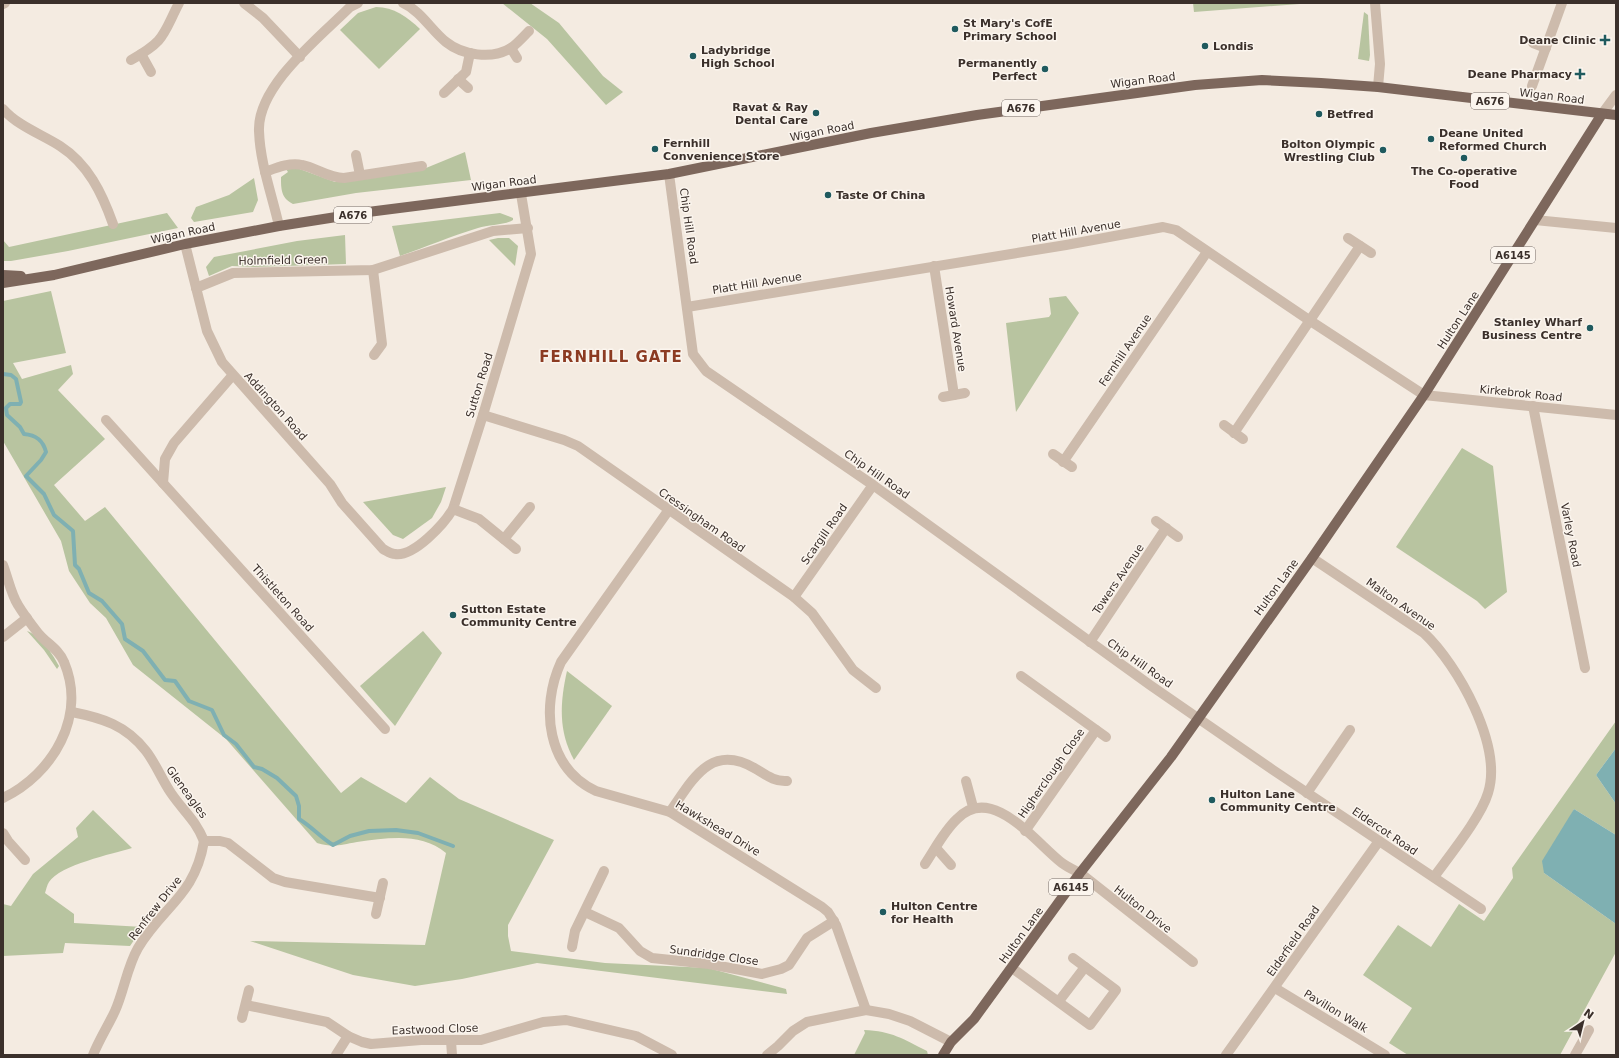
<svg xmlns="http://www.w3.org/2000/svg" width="1619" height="1058" font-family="'DejaVu Sans',sans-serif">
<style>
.green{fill:#b8c4a0}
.water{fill:#7fb0b2}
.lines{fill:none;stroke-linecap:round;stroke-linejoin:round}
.stream{stroke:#7fb0b2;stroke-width:4}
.street{stroke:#cdbbac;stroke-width:10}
.primary{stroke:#7d675c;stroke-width:10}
.poi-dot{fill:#1f5a5e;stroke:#fbf5ee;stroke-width:1.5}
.labels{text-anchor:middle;stroke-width:3;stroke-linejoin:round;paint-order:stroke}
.shield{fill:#fbf5ee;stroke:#756b66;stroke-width:1}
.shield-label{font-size:10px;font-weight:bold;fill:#3b302b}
.poi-label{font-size:11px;font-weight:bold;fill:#3b302b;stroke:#fbf5ee;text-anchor:start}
.street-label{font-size:11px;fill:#3b302b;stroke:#fbf5ee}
.district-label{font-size:15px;font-weight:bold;letter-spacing:1px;fill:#8c3b22;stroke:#fbf5ee}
</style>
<rect width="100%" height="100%" fill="#f4ebe1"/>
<g class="green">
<polygon points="502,3 530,3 559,23 603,76 623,92 606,105 547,39"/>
<polygon points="1193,3 1313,3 1194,12"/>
<path d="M376,7c18,0 31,10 44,22l-41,40 -39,-39 18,-17z"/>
<polygon points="1364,12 1368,15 1370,55 1369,61 1358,59"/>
<path d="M465,152l6,28 -115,13 -63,11c-12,-6 -12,-15 -12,-27l7,-5 -2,-3 11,-1 38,14 91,-14z"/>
<polygon points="254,178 258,200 253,212 194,222 191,218 196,207 229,195"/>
<polygon points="167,213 178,228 68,251 11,261 3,261 3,240 9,247"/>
<path d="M500,213l13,5v2c-7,5 -25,5 -35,8 -27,8 -52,19 -78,28l-8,-30z"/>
<polygon points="345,235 346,264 254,267 232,266 209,276 206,267 214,257 297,241"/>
<polygon points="498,238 509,238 518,246 515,266 489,240"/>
<path d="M51,291l15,62 -53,10 9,16 49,-14 2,9 -15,16 47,49 -51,46 31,36 20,-14 236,286 20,-16 45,26 24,-26 29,22 95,41 -46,85v11l3,15 94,12 103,5 78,21 1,5 -250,-31 -75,16 -47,7 -62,-11 -103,-34 175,4 21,-92c-25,-21 -58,-15 -89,-11 -17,3 -23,6 -40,1l-91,-104 -93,-74 -27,-47 -16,-15 -21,-32 -8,-30 -58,-100v-140z"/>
<polygon points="1066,296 1079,313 1016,412 1006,323 1049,317 1051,314 1049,298"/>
<polygon points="1462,448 1493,466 1507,592 1485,609 1477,601 1396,547"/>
<polygon points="446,487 441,502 432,518 403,539 393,535 363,502"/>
<path d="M27,631c14,5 25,22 32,35l-2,3 -13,-19z"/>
<polygon points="423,631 442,653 395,726 360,686"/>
<path d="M567,671l45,35 -38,54c-16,-29 -14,-58 -7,-89z"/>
<polygon points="1616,721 1616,748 1596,775 1616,804 1616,835 1574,809 1544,873 1616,924 1616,952 1560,1055 1408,1055 1389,1043 1412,1008 1363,975 1398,925 1431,947 1459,904 1484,921 1513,878 1512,868"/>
<path d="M93,810l39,38c-20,6 -72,17 -83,34 -2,3 -3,8 -4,11l29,21v9l69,4 -13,19 -65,-3 -2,10 -60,3v-52l8,2 22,-32 45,-37 -2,-9z"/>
<path d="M864,1030c28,1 39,9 63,21l1,4h-74l11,-22z"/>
</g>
<g class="water">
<polygon points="1616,748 1616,804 1596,775"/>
<polygon points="1574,809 1616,835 1616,924 1544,873 1542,861"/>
</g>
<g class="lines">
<path class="stream" d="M3,374l8,1 5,4 5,23 -1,2h-10l-4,4 1,7 13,12 4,7c12,1 19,6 22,18l-5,8 -15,16 18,18 10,21 19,16 2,34 4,4 10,24 13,8 20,23 3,15 18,12 22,29 10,1 14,20 23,9 12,25 12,9 18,23 8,2 15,9 19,18 3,10v13c12,7 21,18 34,26l17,-9 19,-5 27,-1 22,3 35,13"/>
<g class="street">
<polyline points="244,3 263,18 300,57"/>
<path d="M403,3c18,8 28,27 43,39 16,13 46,18 65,6 6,-4 12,-11 18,-17"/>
<polyline points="1375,3 1380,64 1378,87"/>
<polyline points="3,4 5,3"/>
<polyline points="1533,43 1546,48"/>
<polyline points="511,48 517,58"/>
<polyline points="141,54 151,72"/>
<path d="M131,60c35,-20 31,-24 48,-57"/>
<polyline points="458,79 468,88"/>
<polyline points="1532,86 1562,3"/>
<polyline points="444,93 466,72 470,53"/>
<path d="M3,109c15,17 38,25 57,37 28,18 42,47 53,78"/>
<polyline points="1602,114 1616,95"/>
<polyline points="356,155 360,175"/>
<path d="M265,172c11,-4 25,-10 37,-7 15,3 26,13 42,13l78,-12"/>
<polyline points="669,174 693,354 706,371 873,485 1150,685 1273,770 1481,909"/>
<polyline points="1535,220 1616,228"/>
<path d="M279,226c-7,-31 -19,-63 -20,-95 -2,-45 61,-94 91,-124l8,-4"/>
<polyline points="1348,238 1371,253"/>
<path d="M185,244l22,87 15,31 108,122 12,19 41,46c4,2 7,5 12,5 19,3 49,-30 58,-45l30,-94 48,-161 -10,-60"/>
<polyline points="934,266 954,395"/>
<polyline points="373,270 382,344 374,355"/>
<polyline points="196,288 233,273 373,270 493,231 528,228"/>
<polyline points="687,307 1066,245 1163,227 1176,230 1309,320 1424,395 1616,415"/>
<polyline points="943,397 965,393"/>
<polyline points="1533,406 1585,668"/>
<polyline points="483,415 564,440 578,446 794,597 812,613 853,670 876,688"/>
<polyline points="106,420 385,729"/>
<polyline points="1224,425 1243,439"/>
<polyline points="1234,433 1360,246"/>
<polyline points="1053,454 1072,467"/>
<polyline points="1063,462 1207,252"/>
<polyline points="163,483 165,459 174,443 232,376"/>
<polyline points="453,509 479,519 516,549"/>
<path d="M668,511l-107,151c-21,46 -14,106 35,129l74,21 152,95 6,5 8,13 30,85"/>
<polyline points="1156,521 1178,537"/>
<polyline points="504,539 530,507"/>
<path d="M1312,558l112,75c34,32 79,113 64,160 -7,24 -39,63 -54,84"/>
<path d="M3,565c5,13 8,29 15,40 6,10 13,19 20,28 8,10 21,16 26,29 23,54 -11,112 -61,136"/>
<polyline points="794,597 873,485"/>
<polyline points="3,637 27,618"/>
<polyline points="1090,642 1166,528"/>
<polyline points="1021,676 1106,737"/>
<path d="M72,712c30,6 54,13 74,39 10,13 16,29 25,42 13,19 24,26 33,48h16l8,2 45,35 12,4 95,16"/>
<polyline points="966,781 973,807"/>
<polyline points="1307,793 1350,730"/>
<path d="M670,812c23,-33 41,-70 86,-43 10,6 19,13 31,12"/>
<polyline points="1025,831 1096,730"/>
<polyline points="3,833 8,841 25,860"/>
<polyline points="936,848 951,865"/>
<path d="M925,864c10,-15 19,-33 32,-45 35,-36 78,23 105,44 5,4 12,7 18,10l113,89"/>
<polyline points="585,912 619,928 640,951 652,958 709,964 762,974 781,969 789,965 807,938 834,921"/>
<polyline points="376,914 383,883"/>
<polyline points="572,947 575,931 604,871"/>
<polyline points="1012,968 1090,1025 1116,990 1073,958"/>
<polyline points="1275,988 1385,1055"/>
<polyline points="1059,1001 1085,967"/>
<polyline points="246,1005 327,1022 348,1036 362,1042 371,1044 421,1040 481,1040 543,1022 566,1020 636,1036 672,1055"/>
<polyline points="242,1018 249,990"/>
<polyline points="451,1041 452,1055"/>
<path d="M93,1055c6,-15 15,-29 22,-44 9,-20 12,-44 23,-63 25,-42 57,-52 66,-107"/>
<polyline points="336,1055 348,1036"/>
<polyline points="767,1055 778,1046 793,1031 807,1022 866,1010 889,1014 910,1021 951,1042"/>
<polyline points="1226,1055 1379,841"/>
<polyline points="1575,1055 1589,1030"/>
</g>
<g class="primary">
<polyline points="3,275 21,276"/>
<polyline points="3,283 54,275 185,244 279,226 368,212 669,174 871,133 977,115 1195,85 1262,80 1321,83 1378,87 1616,115"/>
<polyline points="943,1055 951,1042 974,1019 1080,873 1171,757 1312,558 1424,395 1602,114"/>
</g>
</g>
<g class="poi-dot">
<circle cx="955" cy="29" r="4"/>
<path d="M1603 34h4v4h4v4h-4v4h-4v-4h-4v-4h4z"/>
<circle cx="1205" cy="46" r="4"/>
<circle cx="693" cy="56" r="4"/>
<circle cx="1045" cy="69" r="4"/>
<path d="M1578 68h4v4h4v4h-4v4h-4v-4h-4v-4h4z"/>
<circle cx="816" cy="113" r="4"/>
<circle cx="1319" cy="114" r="4"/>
<circle cx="1431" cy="139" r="4"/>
<circle cx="655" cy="149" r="4"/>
<circle cx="1383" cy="150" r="4"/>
<circle cx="1464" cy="158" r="4"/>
<circle cx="828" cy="195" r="4"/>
<circle cx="1590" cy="328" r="4"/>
<circle cx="453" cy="615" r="4"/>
<circle cx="1212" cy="800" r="4"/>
<circle cx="883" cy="912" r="4"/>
</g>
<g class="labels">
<g class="shield">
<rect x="1471" y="93" width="38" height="16" rx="3"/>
<rect x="1002" y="100" width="38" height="16" rx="3"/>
<rect x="334" y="207" width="38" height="16" rx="3"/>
<rect x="1491" y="247" width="44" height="16" rx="3"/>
<rect x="1049" y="879" width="44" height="16" rx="3"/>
</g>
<g class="shield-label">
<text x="1490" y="105">A676</text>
<text x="1021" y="112">A676</text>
<text x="353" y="219">A676</text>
<text x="1513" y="259">A6145</text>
<text x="1071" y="891">A6145</text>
</g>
<g class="poi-label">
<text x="963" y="27">St Mary's CofE<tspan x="963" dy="13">Primary School</tspan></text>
<text x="1596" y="44" text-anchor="end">Deane Clinic</text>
<text x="1213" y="50">Londis</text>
<text x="701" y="54">Ladybridge<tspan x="701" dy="13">High School</tspan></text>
<text x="1037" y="67" text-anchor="end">Permanently<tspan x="1037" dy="13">Perfect</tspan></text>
<text x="1572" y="78" text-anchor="end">Deane Pharmacy</text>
<text x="808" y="111" text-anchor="end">Ravat &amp; Ray<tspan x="808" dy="13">Dental Care</tspan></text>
<text x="1327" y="118">Betfred</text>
<text x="1439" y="137">Deane United<tspan x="1439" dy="13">Reformed Church</tspan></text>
<text x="663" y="147">Fernhill<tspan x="663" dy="13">Convenience Store</tspan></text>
<text x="1375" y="148" text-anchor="end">Bolton Olympic<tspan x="1375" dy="13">Wrestling Club</tspan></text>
<text x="1464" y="175" text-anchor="middle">The Co-operative<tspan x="1464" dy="13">Food</tspan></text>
<text x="836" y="199">Taste Of China</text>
<text x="1582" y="326" text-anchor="end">Stanley Wharf<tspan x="1582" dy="13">Business Centre</tspan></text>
<text x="461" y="613">Sutton Estate<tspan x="461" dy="13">Community Centre</tspan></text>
<text x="1220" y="798">Hulton Lane<tspan x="1220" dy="13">Community Centre</tspan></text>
<text x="891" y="910">Hulton Centre<tspan x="891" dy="13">for Health</tspan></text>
</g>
<g class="street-label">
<text transform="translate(1143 80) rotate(-7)" y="4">Wigan Road</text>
<text transform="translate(1552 96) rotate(7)" y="4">Wigan Road</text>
<text transform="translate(822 131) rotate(-11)" y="4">Wigan Road</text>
<text transform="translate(504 183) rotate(-7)" y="4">Wigan Road</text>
<text transform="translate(689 226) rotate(82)" y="4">Chip Hill Road</text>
<text transform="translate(1076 231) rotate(-10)" y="4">Platt Hill Avenue</text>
<text transform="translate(183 233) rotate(-12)" y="4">Wigan Road</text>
<text transform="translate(283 260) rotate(-1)" y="4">Holmfield Green</text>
<text transform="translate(757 283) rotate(-9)" y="4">Platt Hill Avenue</text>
<text transform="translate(1458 320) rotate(-57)" y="4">Hulton Lane</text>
<text transform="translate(956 329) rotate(81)" y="4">Howard Avenue</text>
<text transform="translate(1125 350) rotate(-56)" y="4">Fernhill Avenue</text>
<text transform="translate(479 385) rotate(-73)" y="4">Sutton Road</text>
<text transform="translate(1521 393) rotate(6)" y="4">Kirkebrok Road</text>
<text transform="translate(276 406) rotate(48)" y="4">Addington Road</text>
<text transform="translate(877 474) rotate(35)" y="4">Chip Hill Road</text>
<text transform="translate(702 520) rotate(35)" y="4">Cressingham Road</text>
<text transform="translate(824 534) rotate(-55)" y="4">Scargill Road</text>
<text transform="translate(1571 535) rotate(79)" y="4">Varley Road</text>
<text transform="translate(1118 579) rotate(-56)" y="4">Towers Avenue</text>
<text transform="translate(1276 587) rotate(-54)" y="4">Hulton Lane</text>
<text transform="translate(283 598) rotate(48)" y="4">Thistleton Road</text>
<text transform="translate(1401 604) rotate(35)" y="4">Malton Avenue</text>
<text transform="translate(1140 663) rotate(35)" y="4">Chip Hill Road</text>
<text transform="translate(1051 773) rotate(-55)" y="4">Higherclough Close</text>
<text transform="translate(187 792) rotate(54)" y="4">Gleneagles</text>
<text transform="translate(718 828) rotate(31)" y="4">Hawkshead Drive</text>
<text transform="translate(1385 831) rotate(34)" y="4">Eldercot Road</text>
<text transform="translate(155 908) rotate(-52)" y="4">Renfrew Drive</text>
<text transform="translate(1143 909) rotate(38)" y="4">Hulton Drive</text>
<text transform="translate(1021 935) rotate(-54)" y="4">Hulton Lane</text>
<text transform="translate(1293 941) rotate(-55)" y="4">Elderfield Road</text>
<text transform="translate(714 955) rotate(8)" y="4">Sundridge Close</text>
<text transform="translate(1336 1011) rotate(31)" y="4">Pavilion Walk</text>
<text transform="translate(435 1029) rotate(-2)" y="4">Eastwood Close</text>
</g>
<g class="district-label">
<text x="611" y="362">FERNHILL GATE</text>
</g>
</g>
<rect width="1619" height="1058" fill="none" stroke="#3b302b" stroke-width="8"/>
<g transform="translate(1583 1022) rotate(35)" stroke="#fbf5ee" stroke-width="3" paint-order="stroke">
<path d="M0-3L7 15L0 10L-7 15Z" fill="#3b302b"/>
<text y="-6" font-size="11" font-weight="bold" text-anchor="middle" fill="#3b302b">N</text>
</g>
</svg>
